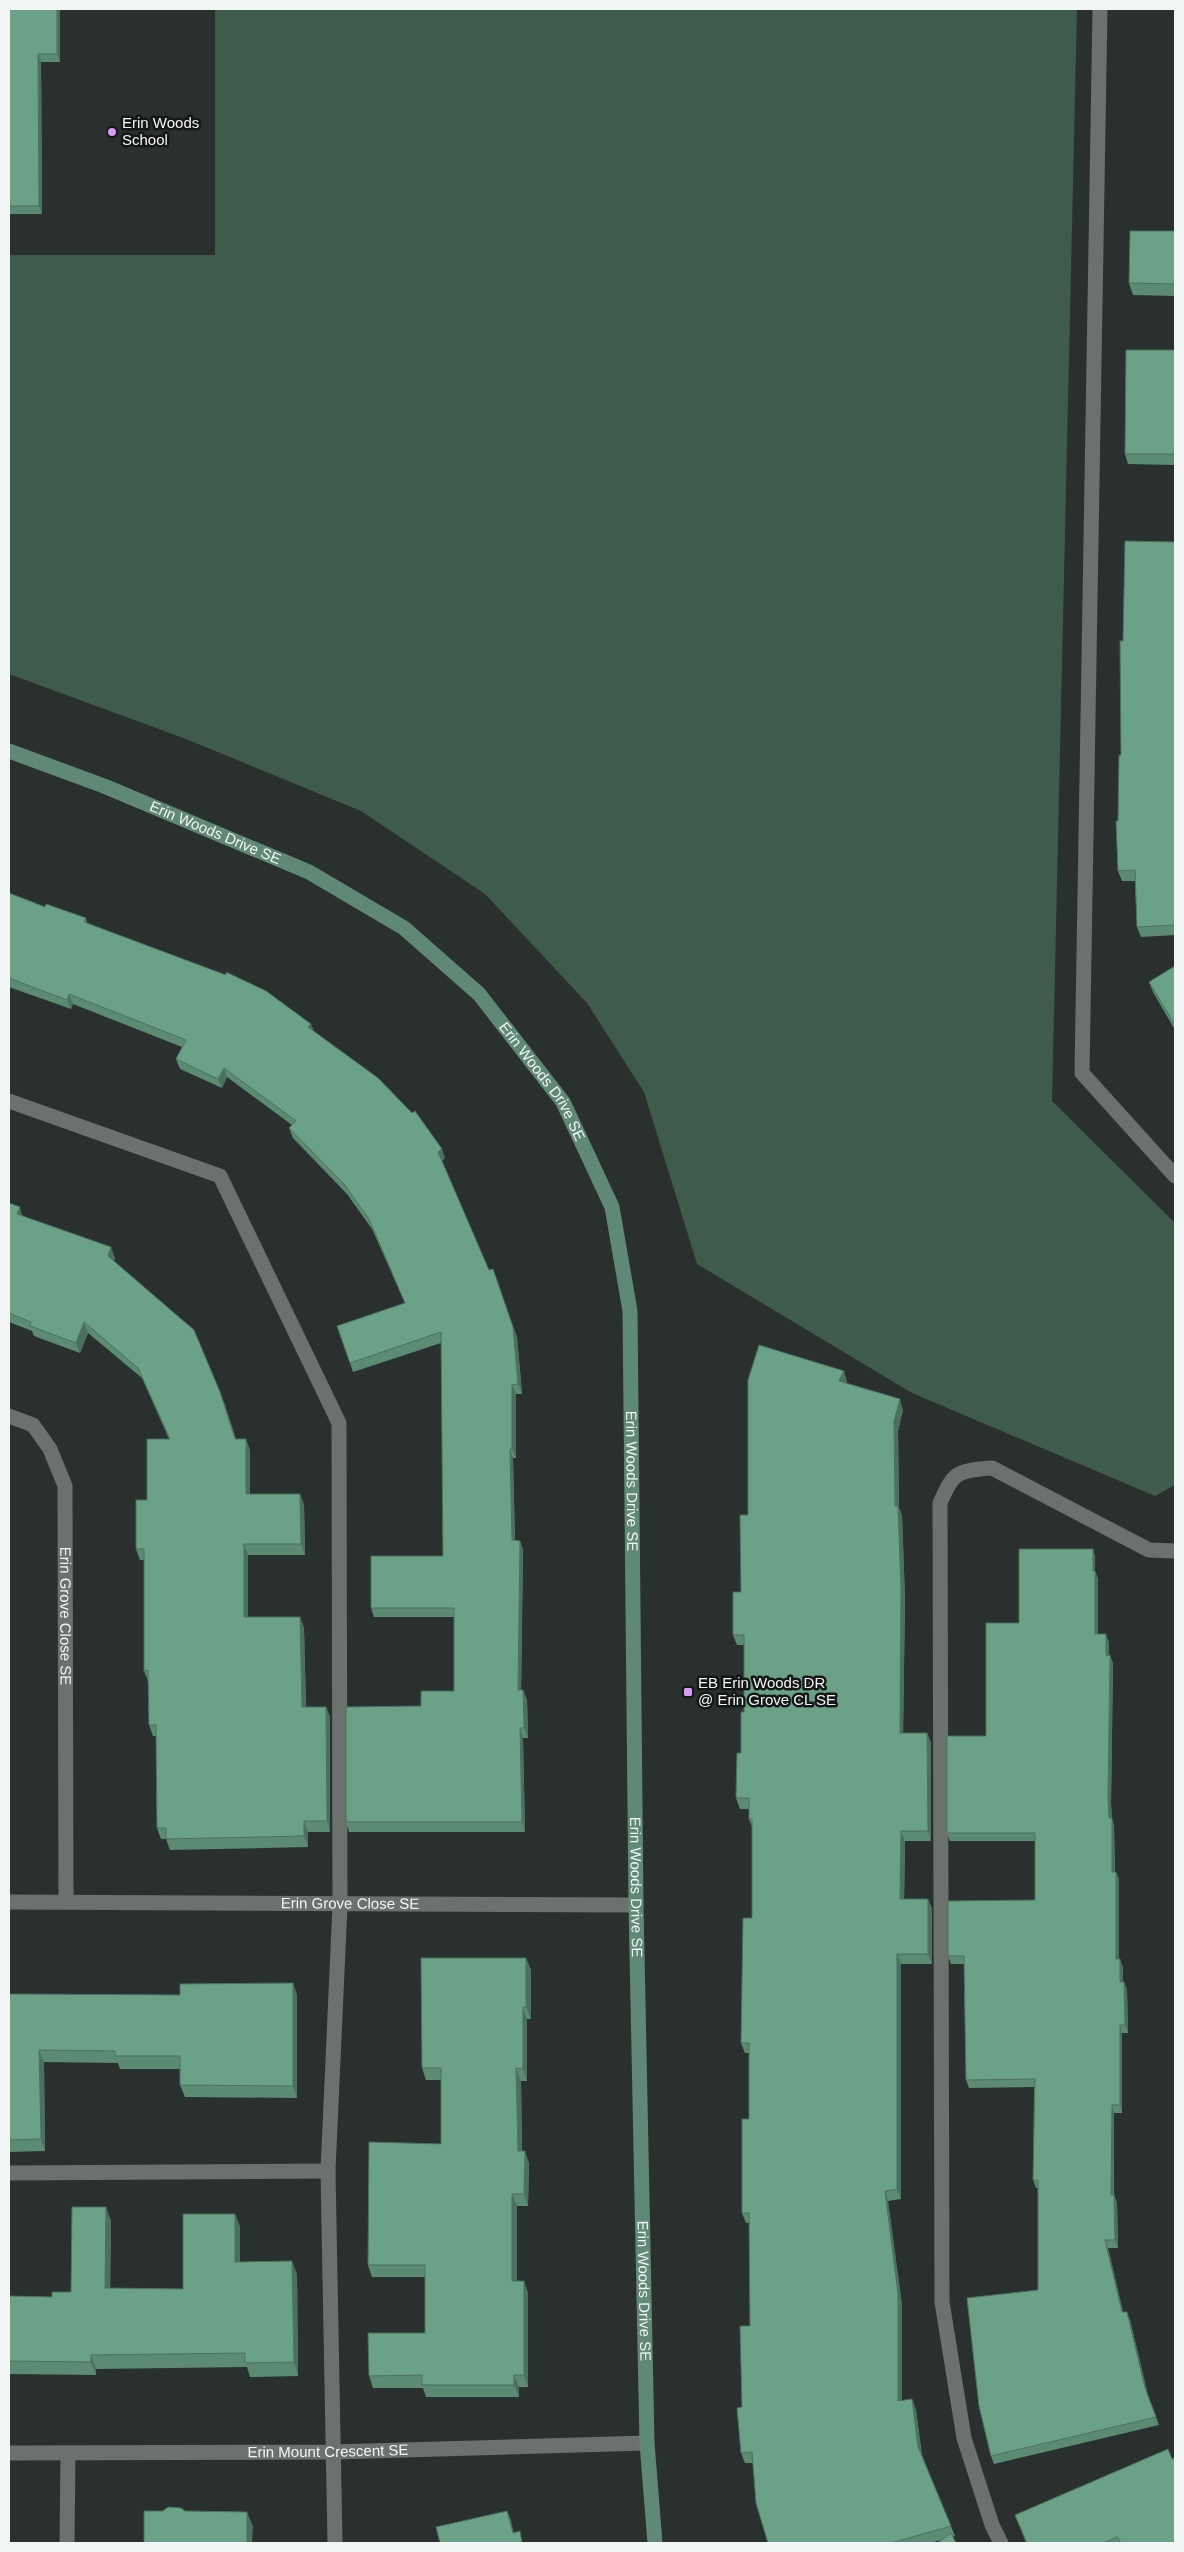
<svg xmlns="http://www.w3.org/2000/svg" width="1184" height="2552" font-family="Arial,sans-serif">
<style>
.green{fill:#3e5b4c}
.lines{fill:none;stroke-linecap:round;stroke-linejoin:round}
.lane{stroke:#6b726e;stroke-width:15}
.street{stroke:#6b726e;stroke-width:15}
.secondary{stroke:#608876;stroke-width:15}
.wall{fill:#5c8b74}
.shaded-wall{fill:#4b715e}
.building{fill:#6ba287;stroke:#4b715e}
.poi-dot{fill:#d69bfa;stroke:#151716;stroke-width:2}
.labels{text-anchor:middle;stroke-width:5;stroke-linejoin:round;paint-order:stroke}
.poi-label{font-size:15px;fill:#f1f5f3;stroke:#151716;text-anchor:start}
.street-label{font-size:15px;fill:#f1f5f3;stroke:#151716}
</style>
<rect width="100%" height="100%" fill="#2a302d"/>
<polygon class="green" points="215,9 1077,9 1052,1101 1175,1223 1175,1485 1155,1496 912,1393 697,1264 644,1092 587,1003 485,894 361,811 186,739 9,674 9,255 215,255"/>
<g class="lines">
<g class="lane">
<polyline points="1100,9 1082,1073 1175,1176"/>
<polyline points="9,1101 220,1176 339,1423 340,1905 328,2171 335,2543"/>
<polyline points="9,2173 328,2171"/>
<path d="M1001,2543l-9,-18 -28,-87 -22,-136 -2,-799c14,-32 17,-32 52,-35l157,82 26,1"/>
</g>
<g class="street">
<path id="s1" d="M9,1416l24,9 17,24 15,37 1,416"/>
<path id="s2" d="M9,1902l627,3"/>
<path id="s3" d="M9,2453l324,-1 314,-9"/>
<polyline points="67,2543 68,2454"/>
</g>
<path class="secondary" id="s4" d="M9,751l95,35 205,86 95,56 75,66 84,108 49,105 18,104 6,594 11,538 8,100"/>
</g>
<g class="wall">
<polygon points="9,9 60,9 60,62 41,62 42,214 9,214"/>
<polygon points="1175,231 1175,296 1133,295 1129,283"/>
<polygon points="1175,350 1175,465 1128,464 1125,454"/>
<polygon points="1175,542 1175,935 1141,937 1137,927 1135,881 1122,881 1118,871 1118,821 1121,755 1123,641"/>
<polygon points="9,893 45,907 86,918 87,923 314,1031 445,1158 442,1161 517,1337 522,1394 516,1394 516,1458 513,1458 515,1540 520,1541 523,1550 521,1690 523,1690 527,1700 528,1738 523,1738 525,1832 349,1832 346,1822 421,1706 454,1691 454,1617 374,1617 371,1608 443,1556 441,1343 353,1372 350,1363 405,1303 372,1229 347,1194 293,1138 289,1128 292,1125 227,1077 222,1088 180,1069 176,1059 182,1047 73,1004 71,1009 9,987"/>
<polygon points="1175,966 1175,1030 1153,992 1149,982"/>
<polygon points="9,1203 23,1216 115,1258 114,1261 224,1402 236,1439 250,1450 250,1494 304,1504 305,1555 248,1555 248,1617 300,1617 304,1628 306,1707 326,1707 330,1717 330,1832 308,1832 308,1847 170,1850 166,1839 161,1839 157,1828 156,1736 153,1736 149,1725 148,1681 144,1671 144,1560 140,1560 136,1549 147,1500 169,1439 142,1378 88,1333 80,1353 34,1336 32,1331 9,1322"/>
<polygon points="847,1381 846,1384 903,1410 898,1431 899,1508 902,1516 905,1598 903,1733 927,1733 931,1743 931,1841 905,1841 904,1899 928,1899 932,1909 932,1964 901,1964 901,2199 888,2201 902,2305 902,2401 912,2399 916,2410 922,2455 955,2536 930,2543 768,2543 753,2463 745,2463 741,2453 742,2407 750,2326 749,2223 746,2223 742,2213 749,2119 749,2053 745,2053 741,2043 752,1918 752,1827 749,1819 749,1809 740,1809 736,1798 741,1753 744,1712 744,1645 737,1645 733,1635 741,1592"/>
<polygon points="1093,1549 1095,1557 1095,1571 1098,1579 1098,1634 1109,1642 1109,1655 1113,1663 1111,1804 1112,1819 1114,1826 1115,1872 1119,1879 1119,1959 1123,1967 1123,1982 1124,1982 1127,1990 1128,2033 1122,2033 1122,2113 1114,2113 1114,2195 1117,2203 1118,2248 1108,2248 1123,2312 1130,2320 1148,2395 1159,2425 994,2464 991,2456 1038,2290 1038,2188 1036,2188 1033,2180 1034,2087 969,2088 966,2080 964,1964 951,1964 948,1956 1035,1900 1035,1841 950,1841 947,1833 986,1736 1019,1623"/>
<polygon points="526,1958 531,1970 531,2019 527,2019 527,2081 521,2081 522,2151 529,2163 528,2206 517,2206 517,2281 524,2281 528,2293 528,2387 519,2387 519,2397 426,2397 423,2388 373,2388 369,2376 425,2333 425,2277 372,2277 368,2265 441,2144 441,2080 426,2080 422,2068"/>
<polygon points="293,1983 297,1995 297,2098 185,2097 180,2085 180,2069 120,2069 118,2063 44,2062 45,2151 9,2152 9,1994 180,1995"/>
<polygon points="235,2214 240,2227 240,2262 297,2274 298,2376 250,2377 247,2367 96,2369 96,2375 9,2374 9,2296 52,2297 71,2292 111,2221 110,2288 183,2289"/>
<polygon points="1172,2459 1175,2543 1026,2543 1015,2515"/>
</g>
<g class="shaded-wall">
<polygon points="57,9 60,9 60,62 57,54"/>
<polygon points="38,54 41,62 42,214 39,206"/>
<polygon points="69,994 73,1004 71,1009 67,1000"/>
<polygon points="311,1024 315,1033 308,1027"/>
<polygon points="224,1068 227,1077 222,1088 218,1079"/>
<polygon points="442,1149 445,1158 441,1161 438,1152"/>
<polygon points="20,1207 23,1218 17,1214"/>
<polygon points="111,1247 115,1258 112,1266 108,1256"/>
<polygon points="493,1269 517,1337 522,1394 518,1384"/>
<polygon points="84,1322 88,1333 80,1353 76,1343"/>
<polygon points="844,1371 847,1381 843,1392 839,1381"/>
<polygon points="512,1385 516,1394 516,1458 512,1449"/>
<polygon points="900,1399 903,1410 898,1431 899,1508 902,1516 905,1598 903,1743 900,1733 894,1421"/>
<polygon points="246,1439 250,1450 250,1504 246,1494"/>
<polygon points="510,1449 513,1458 515,1550 512,1540"/>
<polygon points="300,1494 304,1504 305,1555 301,1544"/>
<polygon points="520,1541 523,1550 521,1700 518,1690"/>
<polygon points="244,1544 248,1555 248,1628 244,1617"/>
<polygon points="1093,1549 1095,1557 1095,1579 1093,1571"/>
<polygon points="1095,1571 1098,1579 1098,1642 1095,1634"/>
<polygon points="300,1617 304,1628 306,1718 302,1707"/>
<polygon points="1106,1634 1109,1642 1109,1664 1106,1656"/>
<polygon points="1110,1655 1113,1663 1111,1804 1112,1819 1114,1826 1115,1879 1112,1872 1108,1797"/>
<polygon points="523,1690 527,1700 528,1738 524,1728"/>
<polygon points="326,1707 330,1717 330,1832 327,1821"/>
<polygon points="520,1728 523,1738 525,1832 522,1822"/>
<polygon points="927,1733 931,1743 931,1841 928,1831"/>
<polygon points="304,1821 308,1832 308,1847 304,1836"/>
<polygon points="901,1831 905,1841 904,1909 900,1899"/>
<polygon points="1116,1872 1119,1879 1119,1967 1116,1959"/>
<polygon points="928,1899 932,1909 932,1964 928,1954"/>
<polygon points="897,1954 901,1964 901,2199 897,2189"/>
<polygon points="526,1958 531,1970 531,2019 526,2007"/>
<polygon points="1120,1959 1123,1967 1123,1990 1120,1982"/>
<polygon points="1124,1982 1127,1990 1128,2033 1125,2025"/>
<polygon points="293,1983 297,1995 297,2098 293,2086"/>
<polygon points="523,2007 527,2019 527,2081 523,2069"/>
<polygon points="1120,2025 1122,2033 1122,2113 1120,2105"/>
<polygon points="39,2050 44,2062 45,2151 41,2139"/>
<polygon points="516,2068 521,2081 522,2163 518,2151"/>
<polygon points="1112,2105 1114,2113 1113,2203 1111,2195"/>
<polygon points="525,2151 529,2163 528,2206 524,2194"/>
<polygon points="885,2191 888,2201 902,2305 902,2411 898,2401"/>
<polygon points="512,2194 517,2206 517,2293 512,2281"/>
<polygon points="1114,2195 1117,2203 1118,2248 1115,2240"/>
<polygon points="106,2207 111,2221 110,2302 105,2288"/>
<polygon points="235,2214 240,2227 240,2275 235,2262"/>
<polygon points="1105,2240 1108,2248 1125,2320 1122,2312"/>
<polygon points="292,2261 297,2274 298,2376 294,2362"/>
<polygon points="524,2281 528,2293 528,2387 524,2375"/>
<polygon points="1127,2312 1130,2320 1148,2396 1145,2388"/>
<polygon points="91,2355 96,2369 96,2375 91,2362"/>
<polygon points="514,2375 519,2387 519,2397 514,2385"/>
<polygon points="912,2399 916,2410 922,2457 918,2447"/>
<polygon points="507,2511 511,2520 516,2543 513,2533"/>
<polygon points="247,2512 253,2526 252,2543 247,2543"/>
</g>
<g class="building">
<polygon points="9,9 57,9 57,54 38,54 39,206 9,206"/>
<polygon points="1130,231 1175,231 1175,284 1129,283"/>
<polygon points="1126,350 1175,350 1175,454 1125,454"/>
<polygon points="1125,541 1175,542 1175,925 1137,927 1135,870 1118,871 1116,821 1118,821 1119,755 1121,755 1120,641 1123,641"/>
<polygon points="9,893 45,907 46,904 86,918 84,922 226,975 226,972 266,991 311,1024 308,1027 378,1078 412,1113 415,1111 442,1149 438,1152 489,1270 493,1269 513,1327 518,1384 512,1385 512,1449 510,1449 512,1540 520,1541 518,1690 523,1690 524,1728 520,1728 522,1822 346,1822 346,1707 421,1706 421,1691 454,1691 454,1608 371,1608 371,1556 443,1556 441,1332 350,1363 337,1326 405,1303 369,1219 344,1184 289,1128 296,1121 224,1068 218,1079 176,1059 186,1040 69,994 67,1000 9,978"/>
<polygon points="1175,966 1175,1025 1149,982"/>
<polygon points="9,1203 20,1207 17,1214 111,1247 108,1256 194,1330 220,1392 235,1439 246,1439 246,1494 300,1494 301,1544 244,1544 244,1617 300,1617 302,1707 326,1707 327,1821 304,1821 304,1836 166,1839 166,1828 157,1828 156,1725 149,1725 148,1670 144,1671 144,1549 136,1549 136,1500 147,1500 147,1439 170,1439 138,1368 84,1322 76,1343 30,1326 31,1322 9,1313"/>
<polygon points="759,1345 844,1371 839,1381 900,1399 894,1421 895,1506 898,1506 901,1588 900,1733 927,1733 928,1831 901,1831 900,1899 928,1899 928,1954 897,1954 897,2189 885,2191 898,2294 898,2401 912,2399 918,2447 951,2526 891,2543 768,2543 756,2503 752,2452 741,2453 737,2408 742,2407 740,2326 750,2326 749,2213 742,2213 742,2119 749,2119 749,2043 741,2043 743,1918 752,1918 752,1819 749,1819 749,1798 736,1798 737,1753 741,1753 741,1712 744,1712 744,1635 733,1635 733,1592 741,1592 740,1515 748,1515 748,1380"/>
<polygon points="1019,1549 1093,1549 1093,1571 1095,1571 1095,1634 1106,1634 1106,1656 1110,1655 1108,1797 1109,1818 1112,1818 1112,1872 1116,1872 1116,1959 1120,1959 1120,1982 1124,1982 1125,2025 1120,2025 1120,2105 1112,2105 1111,2195 1114,2195 1115,2240 1105,2240 1122,2312 1127,2312 1145,2388 1156,2417 991,2456 979,2406 967,2298 1038,2290 1038,2180 1033,2180 1035,2079 966,2080 964,1956 948,1956 948,1901 1035,1900 1035,1833 947,1833 947,1736 986,1736 986,1623 1019,1623"/>
<polygon points="421,1958 526,1958 526,2007 523,2007 523,2069 516,2068 518,2151 525,2151 524,2194 512,2194 512,2281 524,2281 524,2375 514,2375 514,2385 422,2385 422,2375 369,2376 368,2333 425,2333 425,2265 368,2265 369,2142 441,2144 441,2068 422,2068"/>
<polygon points="293,1983 293,2086 180,2085 180,2056 115,2056 115,2051 39,2050 41,2139 9,2140 9,1994 180,1995 180,1984"/>
<polygon points="72,2207 106,2207 105,2288 183,2289 183,2214 235,2214 235,2262 292,2261 294,2362 245,2363 245,2353 91,2355 91,2362 9,2361 9,2296 52,2297 52,2292 71,2292"/>
<polygon points="1168,2449 1172,2459 1175,2458 1175,2543 1121,2543 1117,2537 1103,2543 1027,2543 1015,2515"/>
<polygon points="168,2507 181,2508 185,2511 247,2512 247,2543 144,2543 144,2511 163,2511"/>
<polygon points="507,2511 513,2533 520,2531 522,2543 440,2543 436,2527"/>
<polygon points="951,2533 956,2543 937,2543"/>
</g>
<g class="poi-dot">
<circle cx="112" cy="132" r="5"/>
<rect x="683" y="1687" width="10" height="10" rx="2.5"/>
</g>
<g class="labels">
<g class="poi-label">
<text x="122" y="128">Erin Woods<tspan x="122" dy="17">School</tspan></text>
<text x="698" y="1688">EB Erin Woods DR<tspan x="698" dy="17">@ Erin Grove CL SE</tspan></text>
</g>
<g class="street-label">
<text dy="5" stroke="none"><textPath href="#s4" startOffset="222">Erin Woods Drive SE</textPath></text>
<text dy="5" stroke="none"><textPath href="#s4" startOffset="642">Erin Woods Drive SE</textPath></text>
<text dy="5" stroke="none"><textPath href="#s4" startOffset="1062">Erin Woods Drive SE</textPath></text>
<text dy="5" stroke="none"><textPath href="#s1" startOffset="225">Erin Grove Close SE</textPath></text>
<text dy="5" stroke="none"><textPath href="#s4" startOffset="1468">Erin Woods Drive SE</textPath></text>
<text dy="5" stroke="none"><textPath href="#s2" startOffset="341">Erin Grove Close SE</textPath></text>
<text dy="5" stroke="none"><textPath href="#s4" startOffset="1872">Erin Woods Drive SE</textPath></text>
<text dy="5" stroke="none"><textPath href="#s3" startOffset="319">Erin Mount Crescent SE</textPath></text>
</g>
</g>
<rect width="1184" height="2552" fill="none" stroke="#f1f5f3" stroke-width="20"/>
</svg>
